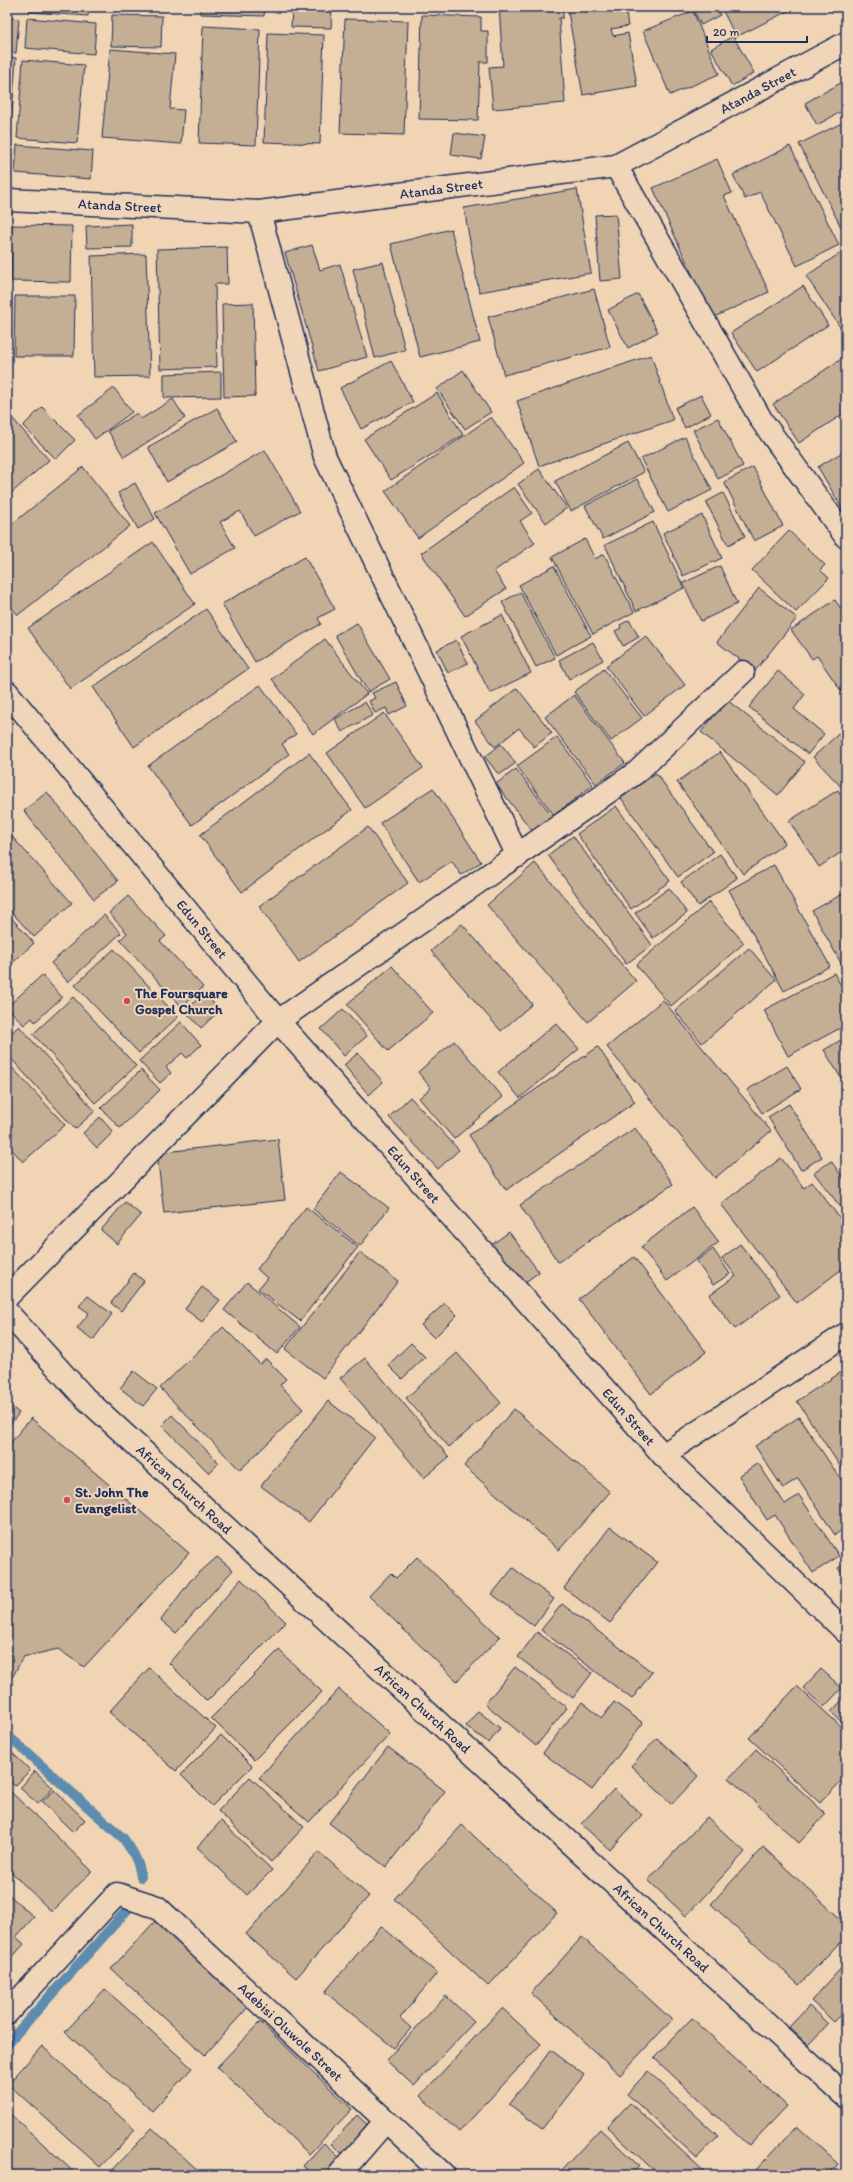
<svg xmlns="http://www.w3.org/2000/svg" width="853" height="2182" font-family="Itim,sans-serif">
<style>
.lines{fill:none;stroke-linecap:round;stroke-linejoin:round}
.stream{stroke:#5b8db0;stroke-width:10}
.building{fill:#c5af94;stroke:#1b2f5e}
.street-casing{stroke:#1b2f5e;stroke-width:25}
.street{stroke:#f1d5b8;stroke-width:22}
.poi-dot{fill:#d1495b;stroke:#f1d5b8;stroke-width:1.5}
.labels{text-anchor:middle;stroke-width:4;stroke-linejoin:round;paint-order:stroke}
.street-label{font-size:14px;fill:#1b2f5e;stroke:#f1d5b8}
.poi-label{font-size:14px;font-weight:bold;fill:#1b2f5e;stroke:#f1d5b8;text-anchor:start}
</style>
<rect width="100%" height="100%" fill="#f1d4b3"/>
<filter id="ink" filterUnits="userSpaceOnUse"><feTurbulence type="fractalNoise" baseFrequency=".025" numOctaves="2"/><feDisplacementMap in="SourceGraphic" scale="8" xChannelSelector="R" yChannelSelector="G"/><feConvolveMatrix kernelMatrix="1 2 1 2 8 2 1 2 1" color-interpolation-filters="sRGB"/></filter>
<g filter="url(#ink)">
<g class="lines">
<g class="stream">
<path d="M7,1735l116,103c9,12 16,23 18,39"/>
<polyline points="7,2044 128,1909"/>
</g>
</g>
<g class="building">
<polygon points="30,7 89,7 88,16 29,12"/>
<polygon points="200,7 265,7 264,16 200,14"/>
<polygon points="292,7 332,7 331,28 291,27"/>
<polygon points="499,7 563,7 563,18 559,18 565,103 493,109 489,67 503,66"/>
<polygon points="567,7 625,7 628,26 611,29 613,36 628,33 637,86 583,95"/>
<polygon points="692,7 716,7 720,15 701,25"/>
<polygon points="721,7 796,7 736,37"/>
<polygon points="693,11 719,74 670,95 643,31"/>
<polygon points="112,15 162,16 161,47 111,46"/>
<polygon points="422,15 481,17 481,31 488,31 488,62 480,62 478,120 419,119"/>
<polygon points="7,18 19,19 16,53 7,52"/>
<polygon points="27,18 96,24 94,54 25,48"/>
<polygon points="345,19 408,21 404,135 340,133"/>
<polygon points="203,26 260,29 256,145 199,143"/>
<polygon points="268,33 324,35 320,144 264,142"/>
<polygon points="733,36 754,73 732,86 711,49"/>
<polygon points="110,49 175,54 170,109 184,110 181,144 102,138"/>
<polygon points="7,57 16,58 10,140 7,140"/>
<polygon points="23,60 84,65 77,143 17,138"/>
<polygon points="846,80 846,109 817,125 805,103"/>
<polygon points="846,121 846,237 799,144"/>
<polygon points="454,133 485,137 481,159 451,155"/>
<polygon points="7,144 9,144 8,168 7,168"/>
<polygon points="17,145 93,151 91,179 15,173"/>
<polygon points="790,146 839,245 797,266 760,192 745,199 733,175"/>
<polygon points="717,159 732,193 724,196 769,292 712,318 653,188"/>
<polygon points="577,189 591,273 479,292 464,208"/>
<polygon points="616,214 622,279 600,281 595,215"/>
<polygon points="132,224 132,247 87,248 86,226"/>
<polygon points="12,225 72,226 71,282 11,281"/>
<polygon points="451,229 480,342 420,357 391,244"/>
<polygon points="312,245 320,270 340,264 367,357 319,371 285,253"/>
<polygon points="227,247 228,284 215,284 217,367 160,369 157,249"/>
<polygon points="842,252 846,259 846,327 842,330 806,276"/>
<polygon points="146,254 150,376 94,377 91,256"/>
<polygon points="383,262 405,350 375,358 353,269"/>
<polygon points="803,286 828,325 757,372 731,333"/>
<polygon points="594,289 610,347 504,375 488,317"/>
<polygon points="638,294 658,332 628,348 608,310"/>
<polygon points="15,296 75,296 74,356 14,356"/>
<polygon points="253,303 255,396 224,397 222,304"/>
<polygon points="651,355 673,420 539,466 517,401"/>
<polygon points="846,356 846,412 799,443 773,404"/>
<polygon points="391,361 413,402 361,429 340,388"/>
<polygon points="463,370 491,412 465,429 437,389"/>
<polygon points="221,372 221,397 164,398 164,374"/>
<polygon points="114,388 132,412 95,439 78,415"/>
<polygon points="437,393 463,435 391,480 364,439"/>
<polygon points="701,395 711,414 685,428 675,408"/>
<polygon points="173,399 185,418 124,457 108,431 137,413 141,419"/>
<polygon points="42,407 75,440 56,459 23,426"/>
<polygon points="217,408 237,442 167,482 148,447"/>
<polygon points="7,412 49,460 7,497"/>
<polygon points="491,417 524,463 418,538 385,491"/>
<polygon points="718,418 743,466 718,479 693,430"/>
<polygon points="685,437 712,490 668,512 641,459"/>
<polygon points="628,443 644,472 571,511 555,481"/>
<polygon points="265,450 300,511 254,536 240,511 220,522 235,548 190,574 155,513"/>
<polygon points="846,450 846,515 818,467"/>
<polygon points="83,467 130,526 18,615 7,602 7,528"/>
<polygon points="753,467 783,526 754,541 724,482"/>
<polygon points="539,469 567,508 546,523 518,484"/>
<polygon points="637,479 655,512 603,539 585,506"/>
<polygon points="135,483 155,519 138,529 118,493"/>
<polygon points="514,487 532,513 520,521 535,543 494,571 506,589 465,616 421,553"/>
<polygon points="723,493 745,536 728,545 706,502"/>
<polygon points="702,515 722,558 683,576 663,533"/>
<polygon points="653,522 684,588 636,611 605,545"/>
<polygon points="789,531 825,565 820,570 829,578 796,612 752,570"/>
<polygon points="585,539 595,559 604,554 634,612 593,634 552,557"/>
<polygon points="153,542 195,604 70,689 28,628"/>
<polygon points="305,557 335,609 318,618 321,624 255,662 222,604"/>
<polygon points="554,566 591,636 556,655 519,585"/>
<polygon points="720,566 737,604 701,621 683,583"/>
<polygon points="759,588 797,618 755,671 717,642"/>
<polygon points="520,592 555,658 536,667 502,602"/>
<polygon points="835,600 846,616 846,690 842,692 817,656 812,659 791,630"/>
<polygon points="206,609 248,669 134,747 93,687"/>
<polygon points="502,615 531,673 490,693 461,636"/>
<polygon points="629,620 639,637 623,646 615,631 621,628 620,625"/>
<polygon points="357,623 390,679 368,692 335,635"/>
<polygon points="646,636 685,685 644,716 606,666"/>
<polygon points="325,639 367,694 313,734 272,679"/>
<polygon points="456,640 468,663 448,673 437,650"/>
<polygon points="593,642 603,660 569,679 559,660"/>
<polygon points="604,669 642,718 611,741 574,692"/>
<polygon points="778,671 805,694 794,709 824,734 808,754 749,707"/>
<polygon points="396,682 407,706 389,715 386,708 375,713 369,701 375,698 372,693"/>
<polygon points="260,685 296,734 282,744 289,754 192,825 148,766"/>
<polygon points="517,688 552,733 534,747 519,728 495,747 475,721"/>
<polygon points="574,695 625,763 596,784 545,717"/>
<polygon points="727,700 805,762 778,795 701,732"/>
<polygon points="365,702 373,715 342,732 335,719"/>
<polygon points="384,713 423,768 365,808 327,753"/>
<polygon points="846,727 846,792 813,757"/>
<polygon points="557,737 593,785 554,815 517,766"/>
<polygon points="501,744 516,763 499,775 485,757"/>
<polygon points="720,752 785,843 743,874 677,782"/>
<polygon points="309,753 352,810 242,892 200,835"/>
<polygon points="516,769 553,817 533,832 496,784"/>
<polygon points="656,773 713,852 678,877 621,798"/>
<polygon points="433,788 481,862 461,875 452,861 419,882 380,823"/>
<polygon points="838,790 846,802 846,849 819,867 789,821"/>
<polygon points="47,792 118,881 94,899 24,811"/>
<polygon points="616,806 670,881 631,909 577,834"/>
<polygon points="368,827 408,883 299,962 259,906"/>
<polygon points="7,831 72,903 34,937 7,907"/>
<polygon points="573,836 652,945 626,964 548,855"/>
<polygon points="720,854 737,878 698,906 681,882"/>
<polygon points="535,863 636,981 588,1022 487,905"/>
<polygon points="774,865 830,966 784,991 729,890"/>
<polygon points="669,888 687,913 653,938 635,913"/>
<polygon points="846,892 846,972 812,911"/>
<polygon points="128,896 166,936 160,941 203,987 182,1007 120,940 127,933 109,913"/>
<polygon points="709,902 744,943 671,1006 636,965"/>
<polygon points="7,913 34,943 7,968"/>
<polygon points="104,915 121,933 68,982 51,963"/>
<polygon points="462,924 532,1004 501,1031 431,951"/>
<polygon points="749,948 776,980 702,1043 675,1011"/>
<polygon points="114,949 178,1017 139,1053 75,985"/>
<polygon points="392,966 433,1013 388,1051 347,1004"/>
<polygon points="834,973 846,995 846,1025 788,1056 764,1010"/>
<polygon points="42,975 62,997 35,1022 32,1018 24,1025 7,1007"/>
<polygon points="204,993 220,1010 201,1028 185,1011"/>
<polygon points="73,997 136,1066 95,1103 33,1034"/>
<polygon points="663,1000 771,1131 715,1178 607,1047"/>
<polygon points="343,1009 367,1036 344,1056 321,1029"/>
<polygon points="181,1022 201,1045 187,1058 182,1053 166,1067 171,1073 160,1083 139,1061"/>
<polygon points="556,1023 579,1049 520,1098 498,1072"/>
<polygon points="19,1026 95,1111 75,1129 7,1054 7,1037"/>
<polygon points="846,1037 846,1086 824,1050"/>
<polygon points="454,1041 503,1097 454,1139 419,1098 431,1088 418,1072"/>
<polygon points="598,1047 635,1102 506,1190 469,1135"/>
<polygon points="358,1053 383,1082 369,1095 344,1065"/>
<polygon points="7,1062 65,1125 23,1162 7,1144"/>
<polygon points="787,1066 801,1089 762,1113 747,1090"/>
<polygon points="141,1070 160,1090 120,1128 101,1108"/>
<polygon points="410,1097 459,1150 438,1169 389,1117"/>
<polygon points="789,1104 822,1157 801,1170 768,1117"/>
<polygon points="100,1117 113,1132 97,1148 83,1133"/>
<polygon points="635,1128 673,1184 558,1262 520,1205"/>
<polygon points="278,1139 285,1200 164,1213 157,1153"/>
<polygon points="781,1158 804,1188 812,1182 846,1226 846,1266 797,1303 721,1204"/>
<polygon points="831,1161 846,1182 846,1208 843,1210 814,1173"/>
<polygon points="341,1172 389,1208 360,1246 313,1209"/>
<polygon points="125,1202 141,1215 117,1244 101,1230"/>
<polygon points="306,1207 358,1247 300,1321 258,1289 267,1278 257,1269"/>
<polygon points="692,1207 719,1242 667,1281 641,1247"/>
<polygon points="509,1232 539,1272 520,1286 490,1246"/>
<polygon points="740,1244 780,1295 735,1329 709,1295 736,1276 722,1258"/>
<polygon points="713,1249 730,1274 713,1285 696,1261"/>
<polygon points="360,1252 398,1281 323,1378 285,1349"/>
<polygon points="634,1257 706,1352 651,1394 579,1299"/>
<polygon points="134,1273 144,1281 121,1311 111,1303"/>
<polygon points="247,1282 300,1327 277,1354 224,1310"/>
<polygon points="202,1287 220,1300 202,1322 185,1309"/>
<polygon points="88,1296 112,1314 93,1340 77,1328 89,1313 79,1306"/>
<polygon points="445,1303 457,1315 434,1338 421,1325"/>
<polygon points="223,1327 260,1364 266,1359 286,1379 280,1385 303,1409 240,1470 160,1388"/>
<polygon points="411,1343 425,1357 402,1379 388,1365"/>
<polygon points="457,1353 501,1403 449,1447 406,1398"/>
<polygon points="365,1358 449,1457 424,1478 340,1378"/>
<polygon points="846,1369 846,1475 797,1401"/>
<polygon points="134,1371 157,1389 143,1406 120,1388"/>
<polygon points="328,1401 375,1437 309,1522 261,1486"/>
<polygon points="7,1403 19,1413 7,1429"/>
<polygon points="514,1409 610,1492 559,1550 464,1466"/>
<polygon points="172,1415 219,1463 209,1473 162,1425"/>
<polygon points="799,1417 846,1487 846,1527 835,1535 798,1478 783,1488 755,1446"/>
<polygon points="31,1418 189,1553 84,1667 58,1649 23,1657 13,1676 7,1672 7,1447"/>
<polygon points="758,1463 785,1504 799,1495 839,1556 813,1573 775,1515 767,1520 739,1476"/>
<polygon points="610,1527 657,1562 610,1623 564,1588"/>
<polygon points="217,1557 233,1570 176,1633 161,1620 190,1581"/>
<polygon points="417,1557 500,1637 457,1681 369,1596 391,1573 396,1578"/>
<polygon points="846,1563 846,1580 838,1568"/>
<polygon points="513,1568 554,1599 534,1626 492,1594"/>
<polygon points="241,1579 286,1622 207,1701 169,1663"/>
<polygon points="562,1604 652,1672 632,1699 541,1630"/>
<polygon points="537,1632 592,1673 573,1698 518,1657"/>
<polygon points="279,1650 322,1692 254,1760 211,1718"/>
<polygon points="515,1667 567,1708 536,1746 485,1704"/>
<polygon points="149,1668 216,1728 176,1771 109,1712"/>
<polygon points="821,1669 842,1688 824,1707 803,1688"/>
<polygon points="797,1686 846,1731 846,1776 820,1803 749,1738"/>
<polygon points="339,1689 390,1734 309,1822 259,1778"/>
<polygon points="846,1696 846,1726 831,1712"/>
<polygon points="582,1702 602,1718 614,1702 643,1723 592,1790 543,1753"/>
<polygon points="478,1711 500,1728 489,1743 466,1726"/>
<polygon points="221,1735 252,1766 212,1806 181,1775"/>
<polygon points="657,1738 698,1776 672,1804 631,1766"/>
<polygon points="388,1747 445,1791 386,1867 329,1823"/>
<polygon points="7,1748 30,1770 15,1786 7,1779"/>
<polygon points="756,1749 826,1814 799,1843 729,1778"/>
<polygon points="35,1771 53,1788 38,1804 20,1788"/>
<polygon points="250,1777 304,1827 271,1862 218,1811"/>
<polygon points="614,1789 642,1815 610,1850 581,1824"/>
<polygon points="54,1790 85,1820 73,1832 42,1802"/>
<polygon points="10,1791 92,1871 52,1912 7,1868 7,1795"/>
<polygon points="707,1817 745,1852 686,1916 648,1880"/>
<polygon points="221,1821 272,1870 247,1895 197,1847"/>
<polygon points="462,1825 557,1913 488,1986 394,1899"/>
<polygon points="763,1847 846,1924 846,1936 799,1985 711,1904"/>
<polygon points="319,1852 369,1896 296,1978 246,1934"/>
<polygon points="7,1893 34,1917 16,1937 24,1944 7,1963"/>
<polygon points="846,1908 846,1920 840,1914"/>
<polygon points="156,1920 250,2005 205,2055 111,1969"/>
<polygon points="381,1926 437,1973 400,2018 411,2028 394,2048 325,1992"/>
<polygon points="582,1937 672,2020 620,2075 531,1993"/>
<polygon points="846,1963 846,2010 834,2022 811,2001"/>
<polygon points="105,1989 192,2068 152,2111 65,2032"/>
<polygon points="446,1996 474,2022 414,2086 386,2060"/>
<polygon points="809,2006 828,2024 808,2045 789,2027"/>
<polygon points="502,2008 541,2044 459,2132 420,2096"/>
<polygon points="692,2018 787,2106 749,2146 654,2058"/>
<polygon points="260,2022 352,2109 309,2154 217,2067"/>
<polygon points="42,2046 135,2130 100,2167 8,2084"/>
<polygon points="551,2050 584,2075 542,2129 509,2104"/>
<polygon points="648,2071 718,2136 697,2158 627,2094"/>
<polygon points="630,2103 708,2175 659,2175 607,2127"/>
<polygon points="7,2111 77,2175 7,2175"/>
<polygon points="357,2115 371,2128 346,2157 331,2144"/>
<polygon points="797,2126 838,2164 828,2175 757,2175 754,2172"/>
<polygon points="152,2128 203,2175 109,2174"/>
<polygon points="600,2129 639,2166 631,2175 557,2175"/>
<polygon points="324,2143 342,2160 329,2175 313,2175 303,2166"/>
</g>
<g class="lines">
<defs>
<g id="street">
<polyline points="616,166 762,421 846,537"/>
<path id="s1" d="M7,200l252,12 357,-46 230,-123"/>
<polyline points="259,212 325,457 518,856"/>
<path id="s2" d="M7,692l271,329 385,434 183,177"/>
<polyline points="7,1297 278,1021 637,772 743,672"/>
<path id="s3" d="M7,1312l77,85 762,700"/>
<polyline points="663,1455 846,1334"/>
<path id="s4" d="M7,2013l110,-119 40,13 287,268"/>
<polyline points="339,2175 385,2122"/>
</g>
</defs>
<use href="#street" class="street-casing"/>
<use href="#street" class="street"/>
</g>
</g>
<g class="poi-dot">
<circle cx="127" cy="1001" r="4"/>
<circle cx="67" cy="1500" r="4"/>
</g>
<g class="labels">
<g class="street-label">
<text dy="5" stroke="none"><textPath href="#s1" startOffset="773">Atanda Street</textPath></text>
<text dy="5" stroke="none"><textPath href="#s1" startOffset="436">Atanda Street</textPath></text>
<text dy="5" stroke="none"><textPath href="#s1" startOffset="113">Atanda Street</textPath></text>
<text dy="5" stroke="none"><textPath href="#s2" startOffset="307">Edun Street</textPath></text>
<text dy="5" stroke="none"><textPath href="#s2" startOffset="631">Edun Street</textPath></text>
<text dy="5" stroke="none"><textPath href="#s2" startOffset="955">Edun Street</textPath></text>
<text dy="5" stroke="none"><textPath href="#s3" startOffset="251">African Church Road</textPath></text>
<text dy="5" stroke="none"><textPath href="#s3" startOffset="575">African Church Road</textPath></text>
<text dy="5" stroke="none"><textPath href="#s3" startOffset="899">African Church Road</textPath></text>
<text dy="5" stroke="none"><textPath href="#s4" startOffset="387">Adebisi Oluwole Street</textPath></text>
</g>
<g class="poi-label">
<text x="135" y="998">The Foursquare<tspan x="135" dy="16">Gospel Church</tspan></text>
<text x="75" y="1497">St. John The<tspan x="75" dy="16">Evangelist</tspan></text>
</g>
</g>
<rect width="853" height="2182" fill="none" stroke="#f1d5b8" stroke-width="24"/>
<rect x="12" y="12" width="829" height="2158" fill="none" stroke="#1b2f5e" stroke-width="1.5" filter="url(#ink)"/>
<path d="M707 36v6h100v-6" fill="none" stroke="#1b2f5e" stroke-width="2"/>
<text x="713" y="36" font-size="12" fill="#1b2f5e" stroke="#f1d5b8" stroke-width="3" paint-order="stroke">20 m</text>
</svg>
